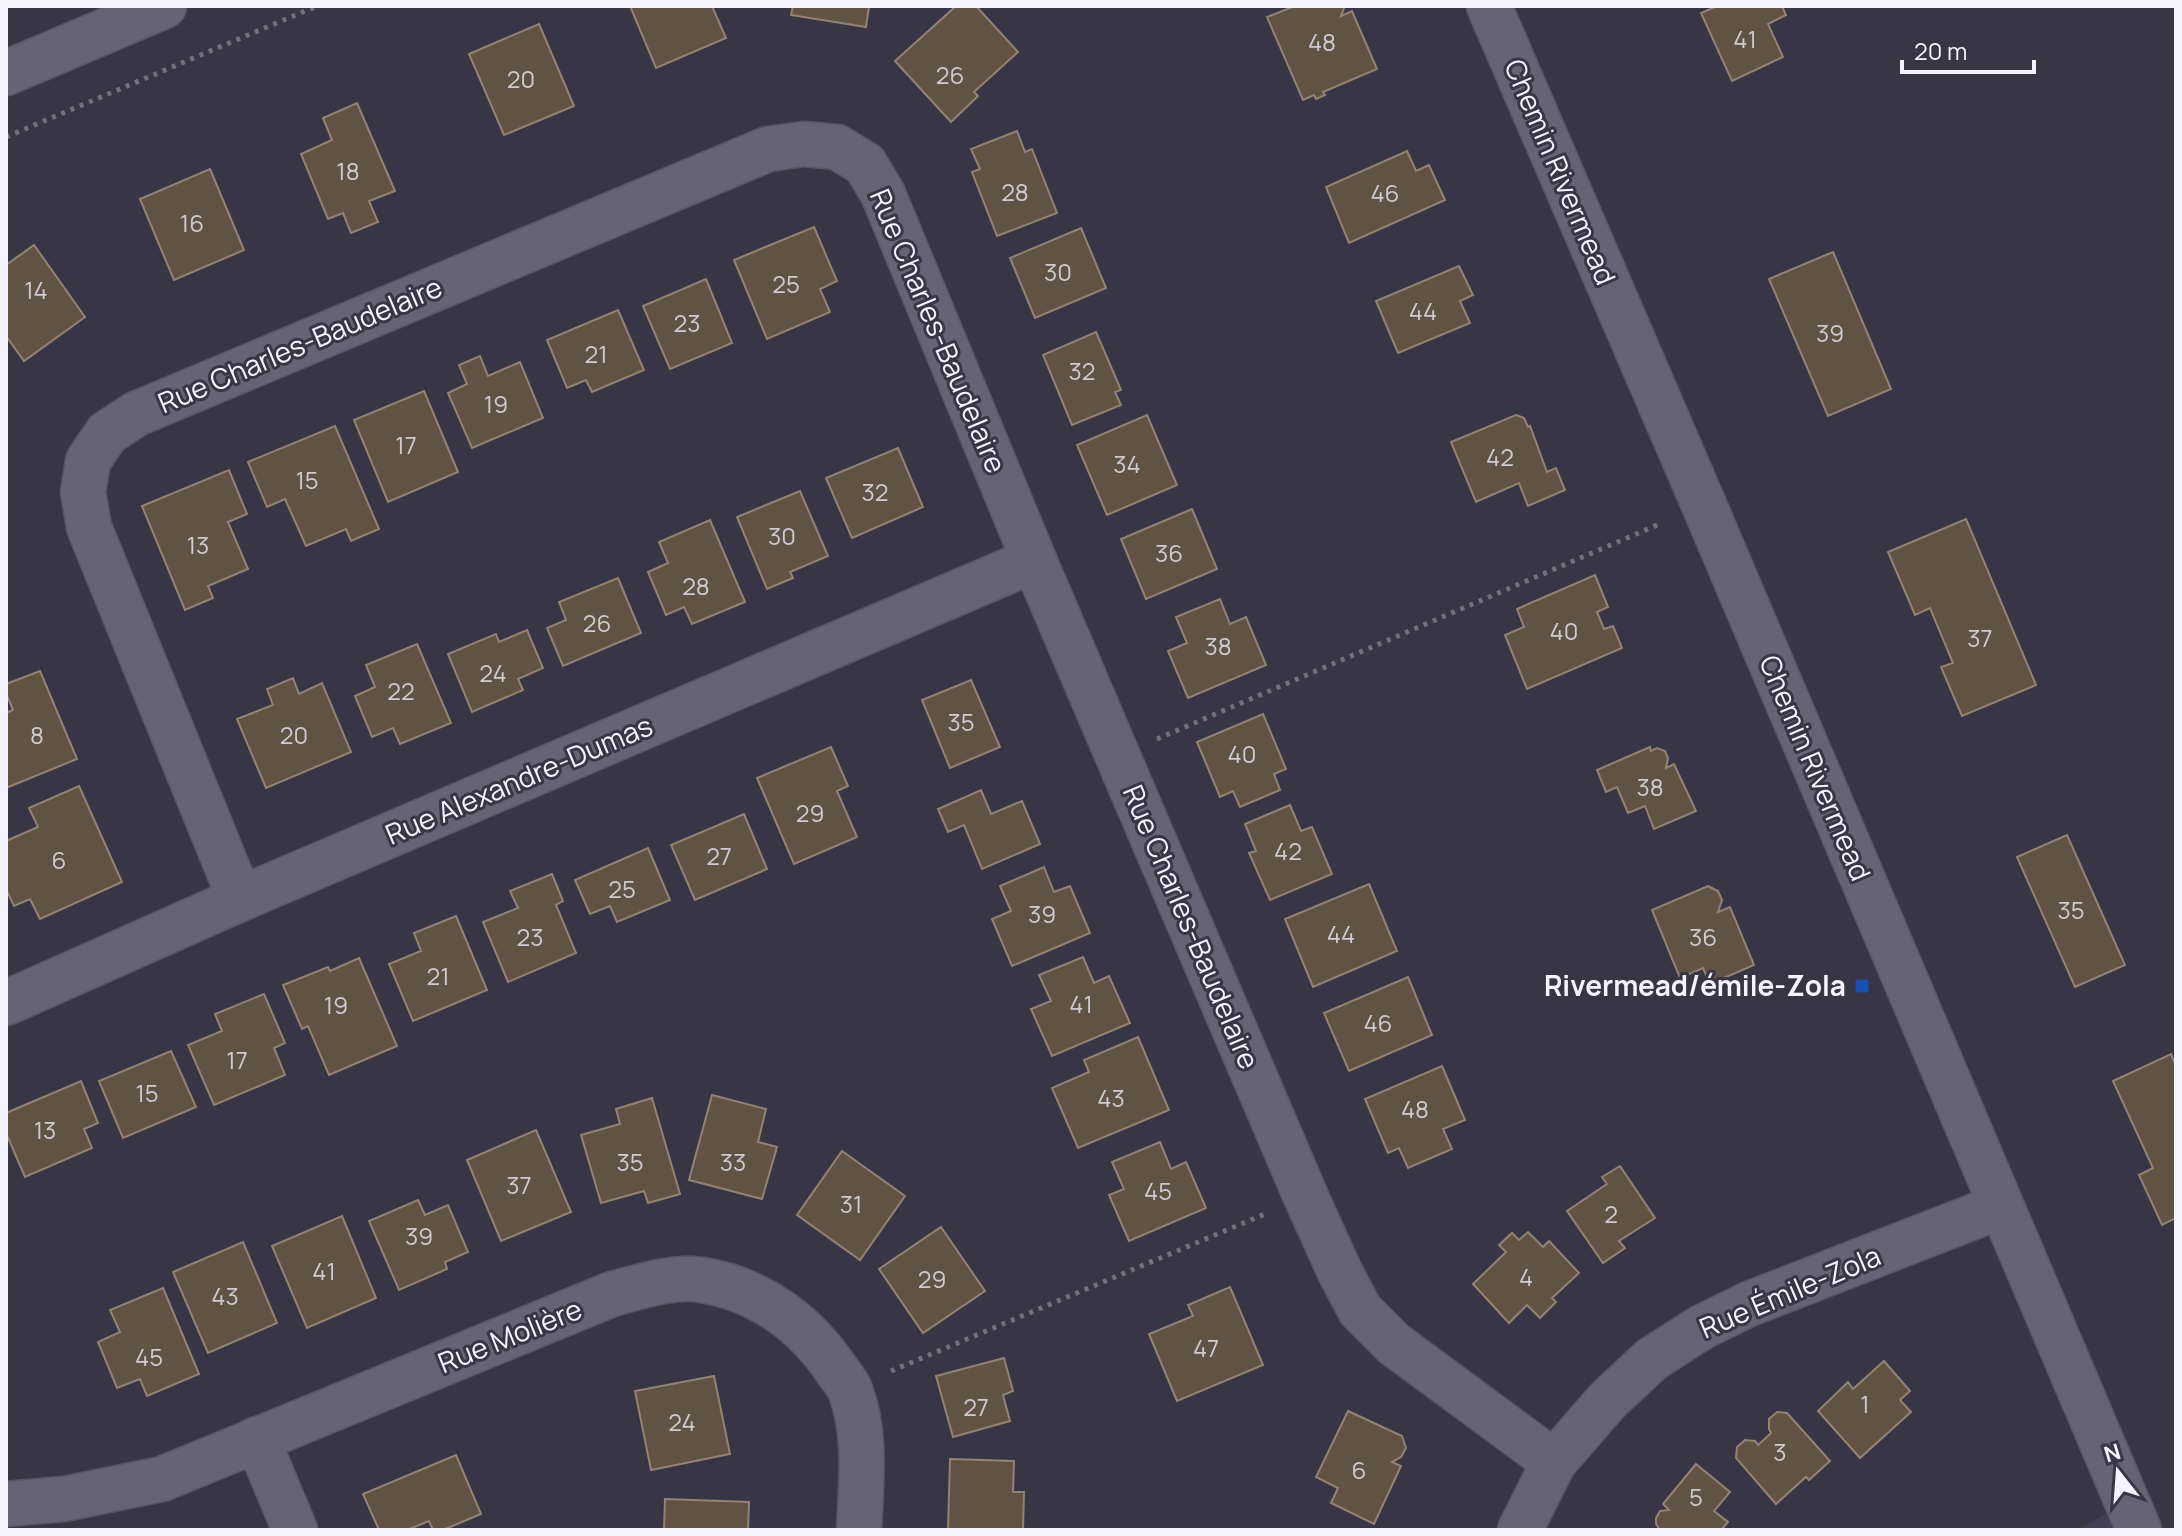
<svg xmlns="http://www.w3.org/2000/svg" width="2182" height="1536" font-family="Manrope,sans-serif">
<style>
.built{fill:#423e55}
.building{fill:#615344;stroke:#938373;stroke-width:2}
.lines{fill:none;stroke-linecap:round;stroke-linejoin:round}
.minor-casing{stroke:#575463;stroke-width:47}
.path{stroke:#72707f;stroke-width:5;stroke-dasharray:4 6;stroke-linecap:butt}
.minor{stroke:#676376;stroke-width:44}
.transit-dot{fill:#1a4fb4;stroke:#383546;stroke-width:3}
.labels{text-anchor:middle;stroke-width:6;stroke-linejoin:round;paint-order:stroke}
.number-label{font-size:24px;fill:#d0cbd0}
.street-label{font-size:28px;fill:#f5f3ff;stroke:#383546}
.poi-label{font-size:28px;font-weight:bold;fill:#f5f3ff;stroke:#383546;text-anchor:end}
</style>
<rect width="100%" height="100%" fill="#383546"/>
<polygon class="built" points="2127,1501 2139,1530 2078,1530"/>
<g class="building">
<polygon points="630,6 712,6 726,38 656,68"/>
<polygon points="793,6 869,6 866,27 791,15"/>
<polygon points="956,6 976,6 1018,52 974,92 978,96 951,122 895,61"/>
<polygon points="1295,6 1345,6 1341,16 1352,11 1377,69 1323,92 1325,95 1316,99 1314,95 1303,100 1267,17"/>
<polygon points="1717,6 1782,6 1786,15 1768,24 1783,57 1732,81 1701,13"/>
<polygon points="539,24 574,106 504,135 469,54"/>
<polygon points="357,103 395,191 369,201 378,222 351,233 343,213 328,219 301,154 332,140 323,118"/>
<polygon points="1017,131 1025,152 1032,149 1057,213 997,236 972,172 980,169 971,149"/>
<polygon points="1407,151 1416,171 1429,165 1445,200 1349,243 1326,187"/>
<polygon points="210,169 244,250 174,280 140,199"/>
<polygon points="814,227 837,281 820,289 830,312 767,339 734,260"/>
<polygon points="1081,228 1106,288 1035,318 1010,258"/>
<polygon points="34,245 85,317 24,361 6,336 6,265"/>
<polygon points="1833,252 1891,389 1828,416 1769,279"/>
<polygon points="1459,266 1473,295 1460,301 1470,323 1398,353 1376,301"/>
<polygon points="706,279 732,343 670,369 643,306"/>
<polygon points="618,310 644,370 592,392 586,380 567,388 547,340"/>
<polygon points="1096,332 1121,390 1115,392 1121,405 1072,425 1043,355"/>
<polygon points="480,356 488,376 520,362 543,418 472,448 448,393 467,384 459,365"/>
<polygon points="424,391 458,472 388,502 354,420"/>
<polygon points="1147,415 1177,485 1107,515 1077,445"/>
<polygon points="1516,415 1524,418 1528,427 1530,426 1547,472 1556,468 1565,490 1528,506 1519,483 1476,502 1451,442"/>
<polygon points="335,426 379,529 351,541 346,529 306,546 285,499 267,507 248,462"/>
<polygon points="898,448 923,507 852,538 826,478"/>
<polygon points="229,470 247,514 228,522 248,569 208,586 213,598 185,610 142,506"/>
<polygon points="800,491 828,556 790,572 793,578 767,589 737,517"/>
<polygon points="1192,509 1217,569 1146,599 1121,539"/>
<polygon points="1966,519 2036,685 1962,716 1941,667 1953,663 1930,608 1915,615 1888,552"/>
<polygon points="710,520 745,602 692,624 684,607 666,615 648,572 668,563 659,542"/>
<polygon points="1595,575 1608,607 1597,612 1604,629 1613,626 1622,648 1527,689 1505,635 1524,627 1517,609"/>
<polygon points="618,578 641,633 563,666 547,628 566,620 559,602"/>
<polygon points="1220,599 1230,624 1246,617 1266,665 1188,698 1168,651 1187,643 1176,617"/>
<polygon points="527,630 543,668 518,679 523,690 472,712 448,654 496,634 499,642"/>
<polygon points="417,644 451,723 400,744 393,728 372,737 355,696 375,687 366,665"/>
<polygon points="40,671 77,759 6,788 6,713 13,710 6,693 6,684"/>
<polygon points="293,678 299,694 322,683 351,752 266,788 237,719 273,705 267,689"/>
<polygon points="971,680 1000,747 950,768 922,700"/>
<polygon points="1263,714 1286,769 1274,774 1280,790 1240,807 1233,791 1220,797 1197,742"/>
<polygon points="831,747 848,786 837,791 857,837 794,864 757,778"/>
<polygon points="1650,747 1651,751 1657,748 1665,751 1668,758 1666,768 1674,764 1696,811 1654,829 1645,806 1628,813 1617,787 1606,792 1597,770"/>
<polygon points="79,786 122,882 40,919 30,899 14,906 6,889 6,841 38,827 29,808"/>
<polygon points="981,790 991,814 1022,801 1040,844 982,869 964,825 948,832 938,809"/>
<polygon points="1290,805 1301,831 1312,827 1332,874 1270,900 1249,853 1256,851 1245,824"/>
<polygon points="744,814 767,869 695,900 671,845"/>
<polygon points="2067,835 2125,965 2075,987 2017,857"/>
<polygon points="648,848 670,900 617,922 610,906 590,914 575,880"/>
<polygon points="1044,867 1054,892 1070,886 1090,933 1012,966 992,919 1011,911 1000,886"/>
<polygon points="552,874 563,901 556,905 576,953 508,982 483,922 518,908 510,891"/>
<polygon points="1369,884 1397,951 1313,987 1285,919"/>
<polygon points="1708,886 1718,891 1722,900 1718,912 1730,907 1754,965 1710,984 1703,968 1680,978 1652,910"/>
<polygon points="456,916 487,990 413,1021 389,964 421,951 414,933"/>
<polygon points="1083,957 1094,983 1109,976 1130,1023 1052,1056 1031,1009 1051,1001 1039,975"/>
<polygon points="359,958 397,1046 329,1075 308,1026 302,1029 283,985 328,967 330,971"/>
<polygon points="1408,977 1432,1035 1349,1071 1324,1013"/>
<polygon points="264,994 285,1043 274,1048 285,1075 214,1105 188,1045 222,1031 215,1014"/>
<polygon points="1138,1037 1169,1110 1078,1148 1052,1088 1089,1072 1084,1060"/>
<polygon points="171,1051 196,1107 123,1138 99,1081"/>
<polygon points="2171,1054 2176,1066 2176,1218 2162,1225 2139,1175 2153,1168 2113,1081"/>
<polygon points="1442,1066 1465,1120 1443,1129 1452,1149 1408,1168 1399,1148 1388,1153 1365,1099"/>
<polygon points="81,1081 98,1123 84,1129 92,1148 25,1177 6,1133 6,1113"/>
<polygon points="712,1095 766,1109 758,1142 777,1147 762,1199 689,1180"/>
<polygon points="652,1098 680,1194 648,1203 644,1191 601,1203 581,1135 620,1124 616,1109"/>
<polygon points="536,1130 571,1212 501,1241 467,1160"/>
<polygon points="1160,1142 1171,1169 1186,1162 1206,1208 1129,1241 1109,1195 1124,1189 1112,1162"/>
<polygon points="842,1151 905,1196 860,1260 797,1215"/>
<polygon points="1620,1166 1655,1218 1619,1241 1625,1248 1603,1263 1567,1211 1607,1184 1602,1177"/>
<polygon points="418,1200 425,1215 448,1205 468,1252 445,1262 447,1269 399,1290 369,1221"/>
<polygon points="342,1216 376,1298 307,1328 272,1246"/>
<polygon points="941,1227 985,1291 923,1333 879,1269"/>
<polygon points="1528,1232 1543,1247 1549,1241 1579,1273 1552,1298 1556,1302 1540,1318 1527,1305 1509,1323 1473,1284 1506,1252 1499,1245 1512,1233 1519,1240"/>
<polygon points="243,1242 277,1323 208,1353 173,1272"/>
<polygon points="1230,1287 1263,1365 1177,1401 1149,1334 1193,1316 1188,1305"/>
<polygon points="163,1288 199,1374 147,1396 140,1379 117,1388 98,1342 120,1332 110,1310"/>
<polygon points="1004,1358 1013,1391 1003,1395 1010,1421 953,1437 936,1376"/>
<polygon points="1884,1361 1910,1391 1900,1400 1911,1412 1860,1458 1818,1411 1848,1382 1853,1389"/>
<polygon points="714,1376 730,1454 651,1470 635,1391"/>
<polygon points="1348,1411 1402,1436 1406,1448 1401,1457 1392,1462 1401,1466 1374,1524 1331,1503 1338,1488 1316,1477"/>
<polygon points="1777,1412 1787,1413 1830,1461 1809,1480 1806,1477 1776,1504 1736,1458 1737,1447 1745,1440 1755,1441 1758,1445 1771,1433 1769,1429 1769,1419"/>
<polygon points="456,1455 481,1514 443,1530 433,1530 429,1521 407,1530 379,1530 363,1494"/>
<polygon points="950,1459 1014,1461 1013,1492 1024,1492 1023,1530 948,1530"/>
<polygon points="1696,1464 1730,1492 1714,1511 1728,1522 1721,1530 1660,1530 1656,1524 1656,1518 1660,1511 1669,1510 1663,1504"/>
<polygon points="665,1499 749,1502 748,1530 664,1530"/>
</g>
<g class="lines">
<defs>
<g id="minor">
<polyline points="1489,6 1704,505 2139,1530"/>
<polyline points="6,73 164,6"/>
<polyline points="240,899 89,527 83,492 88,461 107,433 136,414 768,149 804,144 837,147 865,164 883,194 1034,560 1306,1197 1340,1272 1360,1310 1394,1344 1554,1462"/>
<polyline points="6,1003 240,899 1034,560"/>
<polyline points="257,1439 295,1530"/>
<path d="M6,1504l58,-5 98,-20 450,-185c27,-7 62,-19 90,-14 57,9 103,43 134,89 5,7 11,14 14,21 17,43 11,95 9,140"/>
<polyline points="1520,1530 1554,1462 1608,1400 1652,1359 1702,1327 1749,1304 2001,1206"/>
</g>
</defs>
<use href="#minor" class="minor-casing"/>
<g class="path">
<polyline points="6,137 317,6"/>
<polyline points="1157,739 1662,523"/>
<polyline points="891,1371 1265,1214"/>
</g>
<use href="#minor" class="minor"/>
</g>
<rect class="transit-dot" x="1854" y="978" width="16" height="16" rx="4"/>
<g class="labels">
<g class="number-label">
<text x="1745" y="48">41</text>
<text x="1322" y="51">48</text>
<text x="950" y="84">26</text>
<text x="521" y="88">20</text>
<text x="348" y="180">18</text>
<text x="1015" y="201">28</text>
<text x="1385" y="202">46</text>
<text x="192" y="232">16</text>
<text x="1058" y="281">30</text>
<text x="786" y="293">25</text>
<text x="36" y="299">14</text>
<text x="1423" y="320">44</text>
<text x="687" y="332">23</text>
<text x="1830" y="342">39</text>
<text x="596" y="363">21</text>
<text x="1082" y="380">32</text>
<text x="496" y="413">19</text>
<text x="406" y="454">17</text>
<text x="1500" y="466">42</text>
<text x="1127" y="473">34</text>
<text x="307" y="489">15</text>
<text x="875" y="501">32</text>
<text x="782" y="545">30</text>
<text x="198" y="554">13</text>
<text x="1169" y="562">36</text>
<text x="696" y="595">28</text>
<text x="597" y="632">26</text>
<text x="1564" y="640">40</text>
<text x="1980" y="647">37</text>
<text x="1218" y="655">38</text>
<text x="493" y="682">24</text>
<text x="401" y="700">22</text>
<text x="961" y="731">35</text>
<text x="37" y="744">8</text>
<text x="294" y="744">20</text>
<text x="1242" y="763">40</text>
<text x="1650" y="796">38</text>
<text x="810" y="822">29</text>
<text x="1288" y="860">42</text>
<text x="719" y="865">27</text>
<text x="59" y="869">6</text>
<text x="622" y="898">25</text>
<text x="2071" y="919">35</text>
<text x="1042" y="923">39</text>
<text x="1341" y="943">44</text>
<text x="530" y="946">23</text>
<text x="1703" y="946">36</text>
<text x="438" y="985">21</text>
<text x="1081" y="1013">41</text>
<text x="336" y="1014">19</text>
<text x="1378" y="1032">46</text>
<text x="237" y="1069">17</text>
<text x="147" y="1102">15</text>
<text x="1111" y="1107">43</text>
<text x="1415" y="1118">48</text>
<text x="45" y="1139">13</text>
<text x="630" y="1171">35</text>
<text x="733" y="1171">33</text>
<text x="519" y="1194">37</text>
<text x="1158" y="1200">45</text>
<text x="851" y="1213">31</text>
<text x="1611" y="1223">2</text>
<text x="419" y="1245">39</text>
<text x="324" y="1280">41</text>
<text x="1526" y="1286">4</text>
<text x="932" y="1288">29</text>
<text x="225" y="1305">43</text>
<text x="1206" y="1357">47</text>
<text x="149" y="1366">45</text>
<text x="1865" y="1413">1</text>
<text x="976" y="1416">27</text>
<text x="682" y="1431">24</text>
<text x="1780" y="1461">3</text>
<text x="1359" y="1479">6</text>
<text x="1696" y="1506">5</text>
</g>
<g class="street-label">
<text transform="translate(1560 172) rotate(67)" y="10">Chemin Rivermead</text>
<text transform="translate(938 331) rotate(67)" y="10">Rue Charles-Baudelaire</text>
<text transform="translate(300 345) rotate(-23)" y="10">Rue Charles-Baudelaire</text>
<text transform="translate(1815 768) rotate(67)" y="10">Chemin Rivermead</text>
<text transform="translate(519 780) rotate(-23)" y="10">Rue Alexandre-Dumas</text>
<text transform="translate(1191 927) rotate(67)" y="10">Rue Charles-Baudelaire</text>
<text transform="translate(1790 1292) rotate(-23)" y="10">Rue Émile-Zola</text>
<text transform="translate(510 1336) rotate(-22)" y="10">Rue Molière</text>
</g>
<g class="poi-label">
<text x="1846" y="996">Rivermead/émile-Zola</text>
</g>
</g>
<rect width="2182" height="1536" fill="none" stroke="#f5f3ff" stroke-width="16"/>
<g transform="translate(2118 1472) rotate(343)" stroke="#383546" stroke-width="6" paint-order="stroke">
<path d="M0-6L14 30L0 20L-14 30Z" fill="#f5f3ff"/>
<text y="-12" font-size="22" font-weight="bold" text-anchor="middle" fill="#f5f3ff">N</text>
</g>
<path d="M1902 60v12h132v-12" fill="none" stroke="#f5f3ff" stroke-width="4"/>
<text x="1914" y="60" font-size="24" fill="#f5f3ff" stroke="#383546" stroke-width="6" paint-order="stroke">20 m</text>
</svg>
